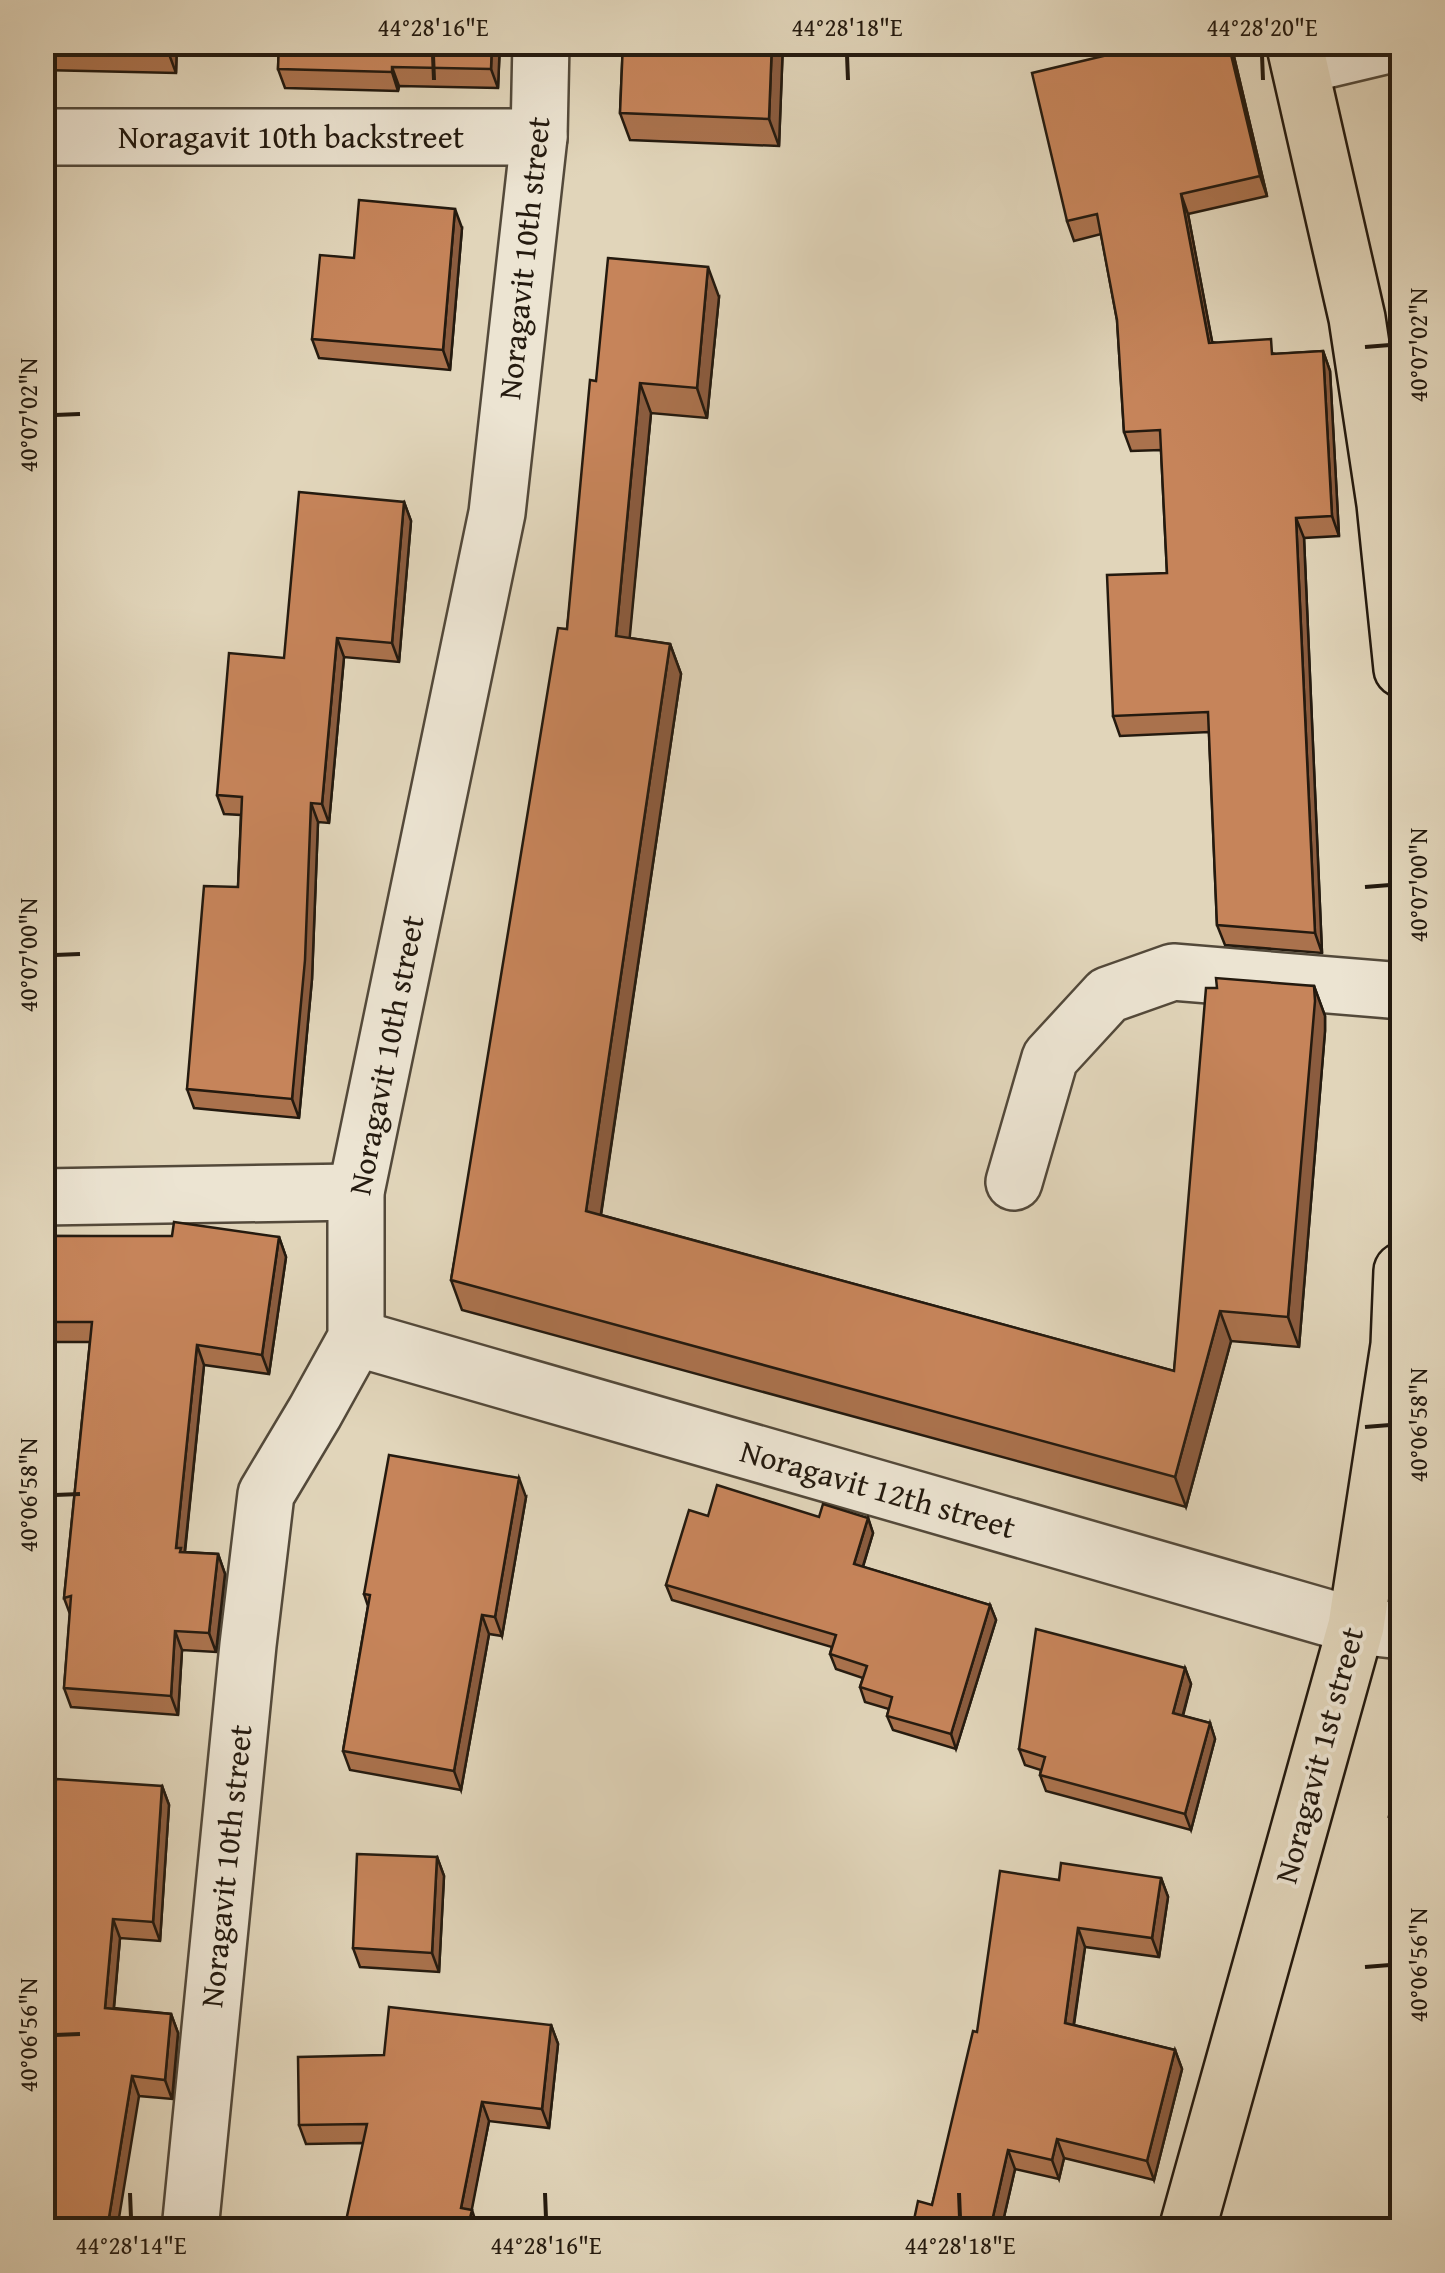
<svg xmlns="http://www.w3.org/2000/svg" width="1445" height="2273" font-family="'Gentium Book Plus',serif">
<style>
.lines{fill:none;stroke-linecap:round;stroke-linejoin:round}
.minor-casing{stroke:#53493a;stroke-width:60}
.major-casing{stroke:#241a0f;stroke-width:60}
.minor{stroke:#ece4d2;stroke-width:55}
.major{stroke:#e1d5ba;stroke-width:55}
.wall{fill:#aa724d;stroke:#241a0f;stroke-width:2.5}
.shaded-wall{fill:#8b5c3f;stroke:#241a0f;stroke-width:2.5}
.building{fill:#c6845a;stroke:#241a0f;stroke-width:2.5}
.ticks{fill:none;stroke:#241a0f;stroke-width:4}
.labels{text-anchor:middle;stroke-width:8;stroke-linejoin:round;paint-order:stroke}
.street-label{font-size:32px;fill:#241a0f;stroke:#ece4d2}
.neatline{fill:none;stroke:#241a0f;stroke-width:4}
.ticks-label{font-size:25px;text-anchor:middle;fill:#241a0f}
</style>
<rect width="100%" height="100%" fill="#e1d5ba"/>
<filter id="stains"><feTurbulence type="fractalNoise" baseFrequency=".002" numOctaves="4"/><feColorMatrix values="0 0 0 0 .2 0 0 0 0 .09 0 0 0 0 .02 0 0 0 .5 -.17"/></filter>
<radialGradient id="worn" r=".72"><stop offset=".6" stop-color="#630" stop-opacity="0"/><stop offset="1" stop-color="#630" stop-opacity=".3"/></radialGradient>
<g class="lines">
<defs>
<g id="minor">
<polyline points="1300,66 1401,42"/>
<polyline points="42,137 539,137"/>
<polyline points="1014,1182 1050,1058 1108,995 1173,972 1402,991"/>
<polyline points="42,1197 356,1192"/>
<polyline points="356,1338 1356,1626 1402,1631"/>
<polyline points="190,2230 248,1645 266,1494 315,1412 356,1338 356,1192 497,513 539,137 541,42"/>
</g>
<g id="major">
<polyline points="1294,42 1357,318 1385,504 1402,669"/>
<polyline points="1187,2230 1356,1626 1399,1345 1402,1271"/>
</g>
</defs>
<use href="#minor" class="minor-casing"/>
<use href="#major" class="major-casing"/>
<use href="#minor" class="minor"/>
<use href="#major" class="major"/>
</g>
<g class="wall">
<polygon points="42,42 177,42 176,73 42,70"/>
<polygon points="279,42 500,42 498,88 399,86 398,91 285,88 278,69"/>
<polygon points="623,42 783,42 779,146 630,140 620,113"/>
<polygon points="1232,48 1267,196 1188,214 1212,342 1276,354 1323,351 1330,371 1339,536 1304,538 1322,953 1225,945 1217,925 1209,732 1120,736 1113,716 1167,573 1161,450 1131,451 1124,432 1117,320 1101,234 1074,241 1067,221"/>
<polygon points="462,228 450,370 319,358 312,339 354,258"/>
<polygon points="719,297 707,418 651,413 629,638 670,644 681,674 601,1215 1174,1371 1217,988 1314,986 1325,1016 1325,1031 1299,1347 1231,1341 1186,1507 462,1310 451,1280 567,629 596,381"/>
<polygon points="404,502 411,521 399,662 344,657 329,823 318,822 312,979 299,1118 194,1108 187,1089 238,887 241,815 224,814 217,795 284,658"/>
<polygon points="42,1236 279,1237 286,1257 269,1374 204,1365 185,1552 218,1554 225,1574 216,1652 182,1650 178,1715 71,1707 64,1688 70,1614 64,1598 90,1342 42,1342"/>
<polygon points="526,1497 502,1636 489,1634 461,1790 350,1770 343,1751 368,1606 364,1594"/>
<polygon points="708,1516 868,1518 873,1533 863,1567 990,1605 996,1620 956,1749 893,1730 887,1716 889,1709 865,1702 860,1687 863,1678 836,1669 830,1654 832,1647 672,1600 666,1585"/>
<polygon points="1185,1668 1191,1684 1183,1716 1210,1723 1215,1739 1191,1830 1046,1791 1040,1775 1041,1770 1025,1765 1019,1749"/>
<polygon points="1402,1711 1402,1837 1396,1836 1389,1817"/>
<polygon points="162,1786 169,1805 160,1941 120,1938 114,2008 171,2014 178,2033 172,2099 139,2096 45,1941"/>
<polygon points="437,1857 444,1876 439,1972 360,1967 353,1948"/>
<polygon points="1161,1878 1168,1897 1159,1957 1085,1947 1074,2025 1175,2050 1182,2069 1154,2180 1064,2158 1059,2179 1015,2169 1001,2230 888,2230 912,2229 932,2205 977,2032 1059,1880"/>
<polygon points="551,2025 558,2044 549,2128 489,2121 471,2210 478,2229 363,2143 306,2144 299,2125 384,2055"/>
</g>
<g class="shaded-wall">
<polygon points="169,42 177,42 176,73 169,54"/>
<polygon points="492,42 500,42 498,88 491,69"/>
<polygon points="772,42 783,42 779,146 769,119"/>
<polygon points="1228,42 1230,42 1232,48 1267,196 1260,176"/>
<polygon points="392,67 399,86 398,91 392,72"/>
<polygon points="1181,194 1188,214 1216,362 1209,343"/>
<polygon points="455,209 462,228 450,370 443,350"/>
<polygon points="708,267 719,297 707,418 697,388"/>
<polygon points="1323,351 1330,371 1339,536 1332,516"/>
<polygon points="640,383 651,413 627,666 616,636"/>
<polygon points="404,502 411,521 399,662 392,643"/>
<polygon points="1296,518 1304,538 1322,953 1315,933"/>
<polygon points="337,638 344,657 329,823 322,804"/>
<polygon points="670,644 681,674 597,1240 586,1211"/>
<polygon points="311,803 318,822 312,979 299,1118 292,1099"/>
<polygon points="1314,986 1325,1016 1325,1031 1299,1347 1288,1317"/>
<polygon points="279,1237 286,1257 269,1374 262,1355"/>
<polygon points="1220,1311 1231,1341 1186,1507 1175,1477"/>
<polygon points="197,1345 204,1365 184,1558 176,1548"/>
<polygon points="519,1478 526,1497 502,1636 495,1617"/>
<polygon points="868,1518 873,1533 859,1579 854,1564"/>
<polygon points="218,1554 225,1574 216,1652 209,1633"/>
<polygon points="990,1605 996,1620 956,1749 951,1734"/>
<polygon points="482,1615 489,1634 461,1790 454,1771"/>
<polygon points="175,1631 182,1650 178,1715 171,1696"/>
<polygon points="1185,1668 1191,1684 1179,1729 1173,1713"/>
<polygon points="1210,1723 1215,1739 1191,1830 1185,1814"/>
<polygon points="162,1786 169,1805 160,1941 153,1922"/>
<polygon points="437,1857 444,1876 439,1972 432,1953"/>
<polygon points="1161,1878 1168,1897 1159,1957 1152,1938"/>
<polygon points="113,1919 120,1938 112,2027 105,2008"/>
<polygon points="1078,1928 1085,1947 1071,2042 1065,2023"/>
<polygon points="171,2014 178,2033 172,2099 165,2080"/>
<polygon points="551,2025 558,2044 549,2128 542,2109"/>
<polygon points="1175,2050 1182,2069 1154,2180 1147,2161"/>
<polygon points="132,2076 139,2096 117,2230 107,2230"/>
<polygon points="482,2102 489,2121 469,2224 472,2210 478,2229 467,2230 461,2208"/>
<polygon points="1057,2139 1064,2158 1059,2179 1052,2160"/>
<polygon points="1008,2150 1015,2169 1001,2230 990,2230"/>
</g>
<g class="building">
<polygon points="42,42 169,42 169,54 42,51"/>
<polygon points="279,42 492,42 491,69 392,67 392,72 278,69"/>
<polygon points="623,42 772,42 769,119 620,113"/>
<polygon points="1162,42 1228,42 1260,176 1181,194 1209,343 1271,339 1272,354 1323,351 1332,516 1296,518 1315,933 1217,925 1208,712 1113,716 1107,575 1167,573 1160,430 1124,432 1117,320 1097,214 1067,221 1032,73"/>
<polygon points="1402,63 1402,117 1391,66"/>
<polygon points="359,200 455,209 443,350 312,339 320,255 354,258"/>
<polygon points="608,258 708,267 697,388 640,383 616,636 670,644 586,1211 1174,1371 1206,988 1217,988 1216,978 1314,986 1315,1001 1288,1317 1220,1311 1175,1477 451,1280 558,628 567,629 590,380 596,381"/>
<polygon points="299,492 404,502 392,643 337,638 322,804 311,803 305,960 292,1099 187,1089 204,886 238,887 242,797 217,795 229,653 284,658"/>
<polygon points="174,1222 279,1237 262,1355 197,1345 176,1548 181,1548 180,1552 218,1554 209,1633 175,1631 171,1696 64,1688 71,1596 64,1598 92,1322 42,1322 42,1236 172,1236"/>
<polygon points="389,1455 519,1478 495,1617 482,1615 454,1771 343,1751 370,1595 364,1594"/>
<polygon points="717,1485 819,1517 823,1504 868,1518 854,1564 990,1605 951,1734 887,1716 892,1697 860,1687 867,1666 830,1654 836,1635 666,1585 689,1510 708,1516"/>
<polygon points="1036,1629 1185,1668 1173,1713 1210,1723 1185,1814 1040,1775 1045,1757 1019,1749"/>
<polygon points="1402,1711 1402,1819 1389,1817"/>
<polygon points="56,1779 162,1786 153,1922 113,1919 105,2008 171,2014 165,2080 132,2076 107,2230 42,2230 42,1941 45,1941"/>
<polygon points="357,1854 437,1857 432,1953 353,1948"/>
<polygon points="1061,1863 1161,1878 1152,1938 1078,1928 1065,2023 1175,2050 1147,2161 1057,2139 1052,2160 1008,2150 990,2230 888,2230 889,2224 912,2229 918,2201 932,2205 973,2031 977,2032 1000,1871 1059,1880"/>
<polygon points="389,2007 551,2025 542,2109 482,2102 461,2208 472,2210 467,2230 344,2230 367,2124 299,2125 298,2057 384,2055"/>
</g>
<path class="ticks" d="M433,55l1,25M847,55l1,25M1262,55l1,25M1365,347l25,-2M55,415l25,-1M1365,887l25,-2M55,955l25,-1M1365,1427l25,-2M55,1495l25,-1M1365,1967l25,-2M55,2035l25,-1M130,2193l1,25M545,2193l1,25M959,2193l1,25"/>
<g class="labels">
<g class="street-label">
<text x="291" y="148">Noragavit 10th backstreet</text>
<text transform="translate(524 258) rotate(-84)" y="11">Noragavit 10th street</text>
<text transform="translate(386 1055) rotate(-79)" y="11">Noragavit 10th street</text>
<text transform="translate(878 1489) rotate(16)" y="11">Noragavit 12th street</text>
<text transform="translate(1319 1755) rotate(-75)" y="11">Noragavit 1st street</text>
<text transform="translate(226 1866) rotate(-84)" y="11">Noragavit 10th street</text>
</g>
</g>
<rect width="1445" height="2273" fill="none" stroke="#e1d5ba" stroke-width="110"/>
<rect x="55" y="55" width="1335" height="2163" class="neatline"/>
<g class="ticks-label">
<text x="433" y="36">44°28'16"E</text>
<text x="847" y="36">44°28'18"E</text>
<text x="1262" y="36">44°28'20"E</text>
<text transform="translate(1418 345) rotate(-90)" y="9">40°07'02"N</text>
<text transform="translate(28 415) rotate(-90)" y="9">40°07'02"N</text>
<text transform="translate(1418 885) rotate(-90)" y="9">40°07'00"N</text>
<text transform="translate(28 955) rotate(-90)" y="9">40°07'00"N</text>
<text transform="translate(1418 1425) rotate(-90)" y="9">40°06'58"N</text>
<text transform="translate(28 1495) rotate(-90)" y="9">40°06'58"N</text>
<text transform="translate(1418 1965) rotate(-90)" y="9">40°06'56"N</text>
<text transform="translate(28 2035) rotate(-90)" y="9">40°06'56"N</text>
<text x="131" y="2254">44°28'14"E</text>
<text x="546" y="2254">44°28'16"E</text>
<text x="960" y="2254">44°28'18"E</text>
</g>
<rect width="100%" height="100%" filter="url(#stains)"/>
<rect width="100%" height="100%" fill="url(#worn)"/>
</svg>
